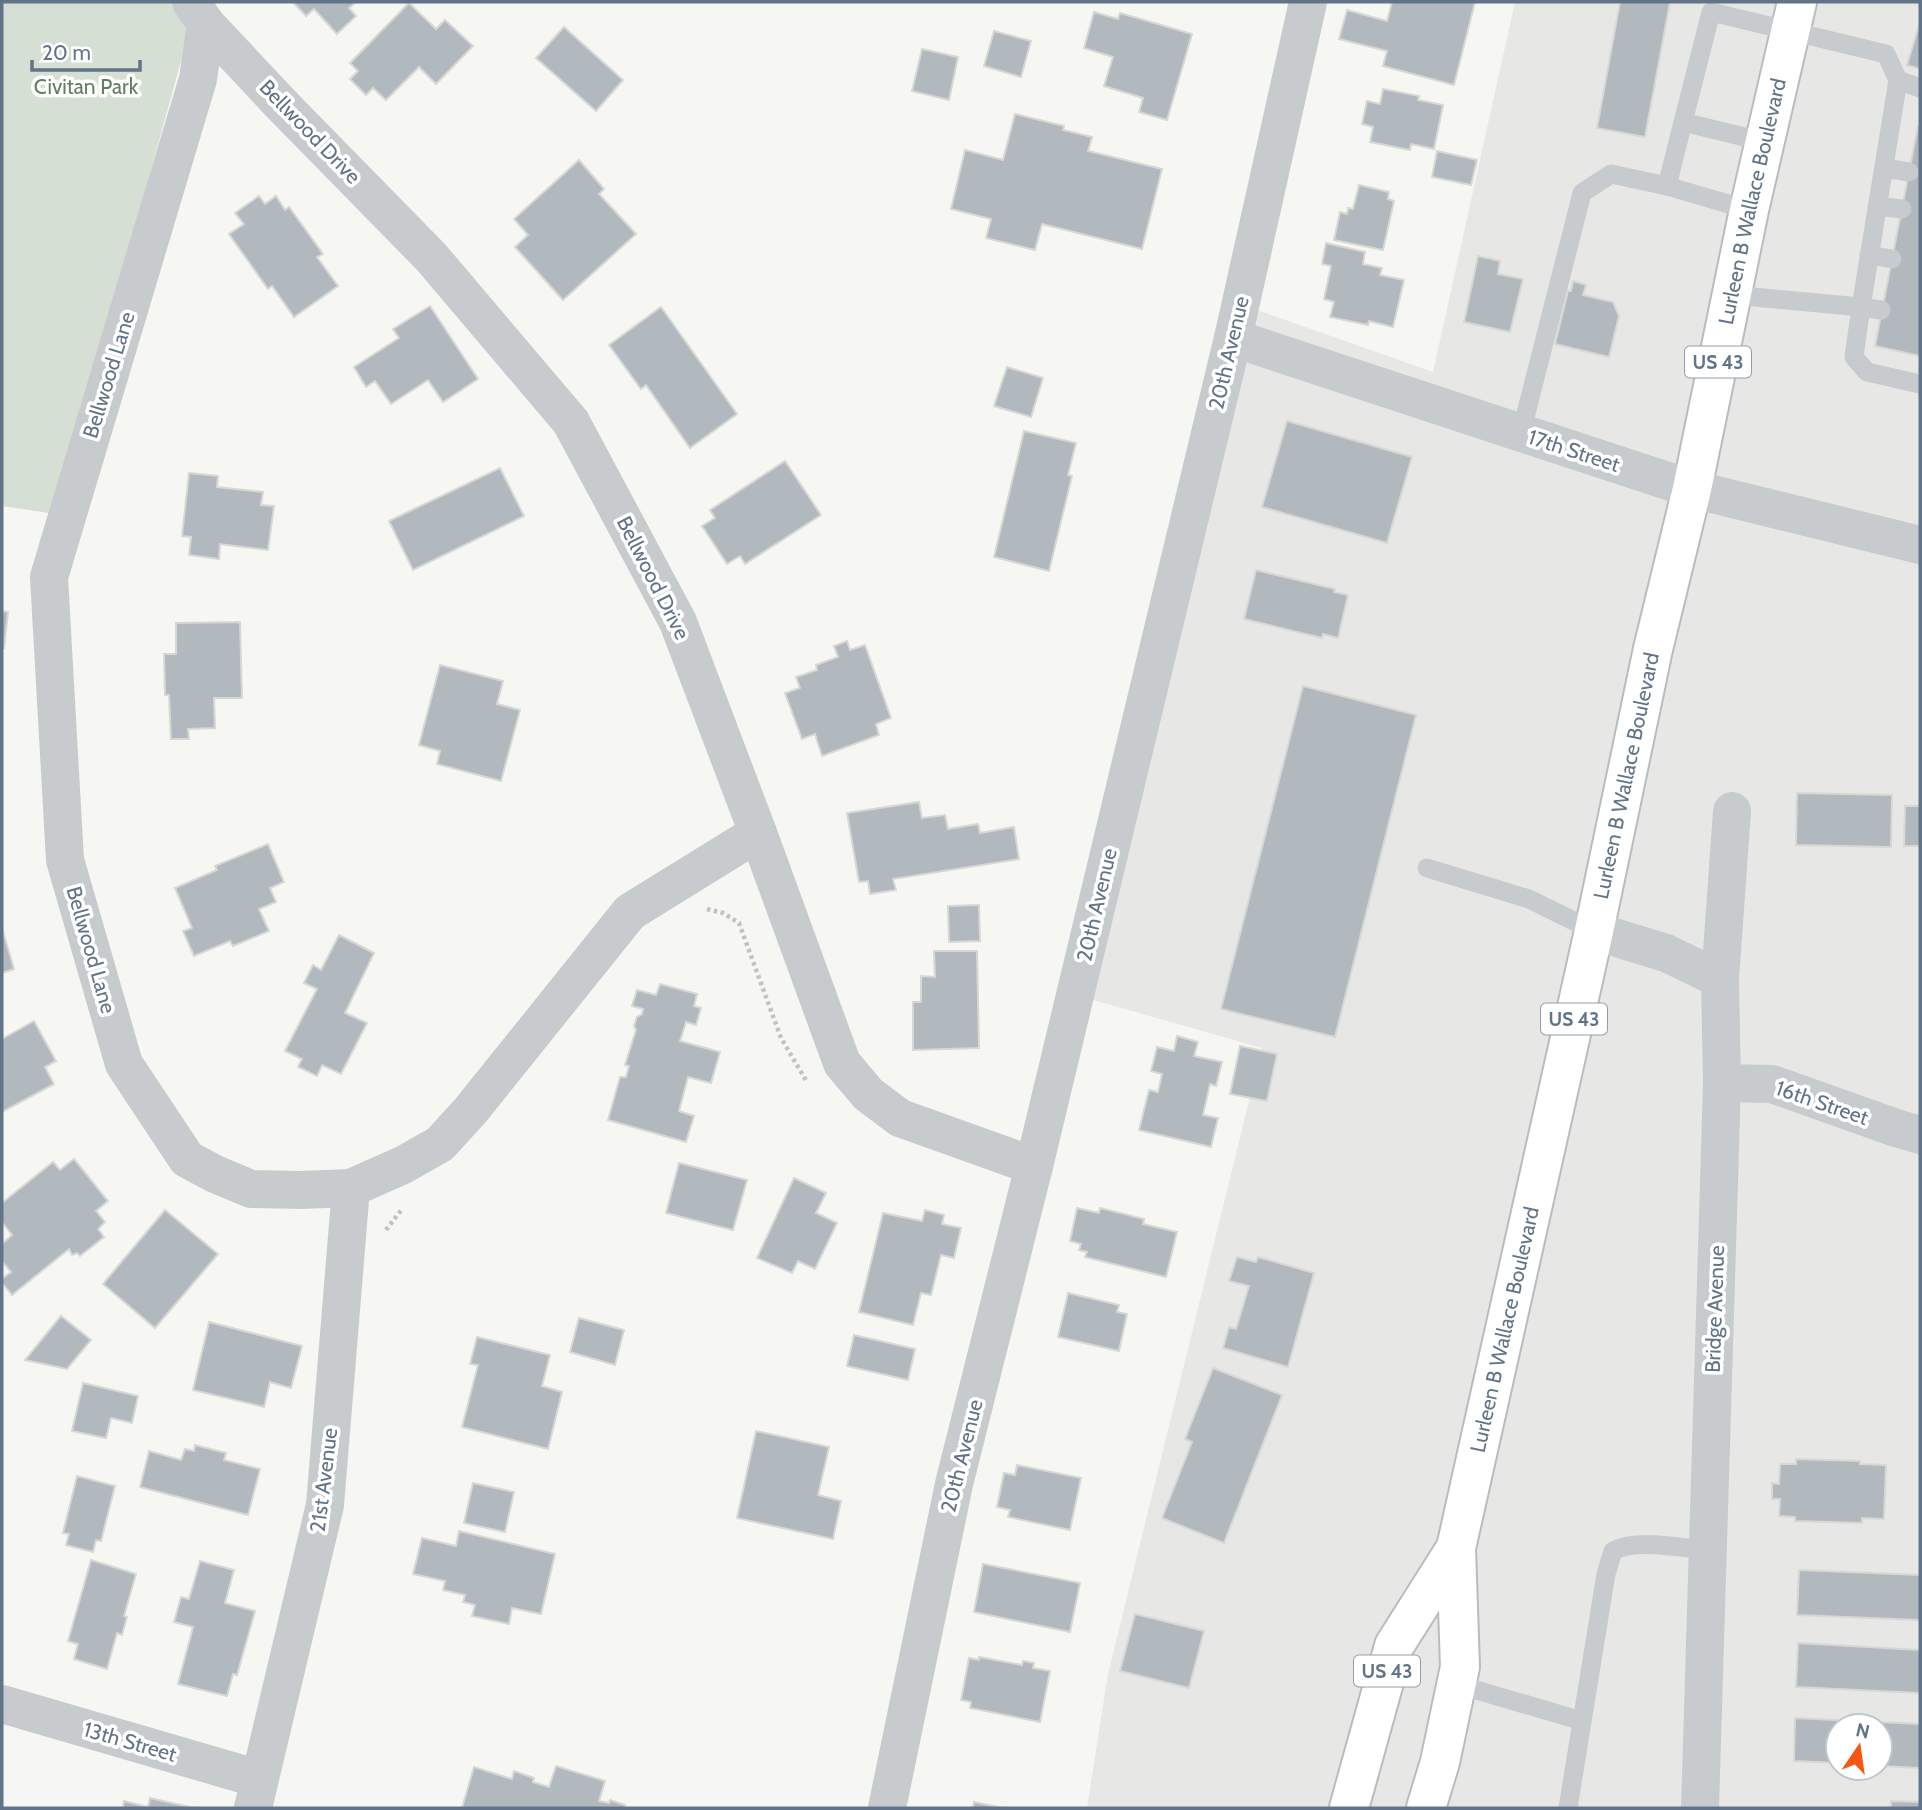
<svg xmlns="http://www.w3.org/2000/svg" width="1922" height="1810" font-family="Cabin,sans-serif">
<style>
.built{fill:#e7e8e6;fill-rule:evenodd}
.green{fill:#d6dfd3}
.building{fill:#b1b8be;stroke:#d7d8d5;stroke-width:2}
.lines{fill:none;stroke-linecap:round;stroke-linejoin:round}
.trunk-casing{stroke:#b9bcbf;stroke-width:42}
.path{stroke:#c0c2c4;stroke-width:4.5;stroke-dasharray:3.5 3.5;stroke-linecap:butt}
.service{stroke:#c8cbce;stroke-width:19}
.minor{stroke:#c8cbce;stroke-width:38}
.trunk{stroke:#fff;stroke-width:38}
.labels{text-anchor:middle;stroke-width:7;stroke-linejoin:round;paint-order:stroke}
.shield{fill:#fff;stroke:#919eab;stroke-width:2}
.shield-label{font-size:19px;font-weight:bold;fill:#627487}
.park-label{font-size:21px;fill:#657d62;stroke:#fff}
.street-label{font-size:21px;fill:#627487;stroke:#fff}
</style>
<rect width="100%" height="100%" fill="#f6f6f2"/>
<path class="built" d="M1515,2h405v1806h-833l21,-134 154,-626 -169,-48 164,-690 176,62zM1838,1726h42v42h-42z"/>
<polygon class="green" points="2,2 176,2 192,21 56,514 2,506"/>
<g class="building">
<polygon points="293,2 356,2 349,8 356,16 337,34 314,9 306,16"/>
<polygon points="1392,2 1475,2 1454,85 1383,66 1387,51 1339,39 1347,10 1387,21"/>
<polygon points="1620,2 1670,2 1645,137 1597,128"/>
<polygon points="409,3 436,29 445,20 473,46 436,84 419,67 386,100 373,88 366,95 350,79 358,71 350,63"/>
<polygon points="1094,12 1118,19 1120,13 1192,34 1167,120 1139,112 1143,98 1104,86 1113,57 1084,48"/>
<polygon points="1920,22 1920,69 1907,65"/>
<polygon points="564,27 623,80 596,111 536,58"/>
<polygon points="994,31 1031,41 1021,77 984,66"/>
<polygon points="922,49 958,57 949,100 912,91"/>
<polygon points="1383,89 1419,96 1418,100 1443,105 1434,149 1411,144 1410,150 1370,142 1373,127 1362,124 1367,101 1380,104"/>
<polygon points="1015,114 1064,126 1063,130 1092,137 1088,151 1162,169 1142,249 1042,224 1035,250 986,238 991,219 951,209 965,150 1003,160"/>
<polygon points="1918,126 1920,126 1920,356 1875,346"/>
<polygon points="1437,151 1477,160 1471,185 1432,177"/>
<polygon points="579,160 604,189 599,194 636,234 563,300 515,247 528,235 514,219"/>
<polygon points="1359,185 1389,192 1388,199 1394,201 1383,250 1334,240 1340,212 1347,214 1348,208 1353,209"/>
<polygon points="259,196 265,204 276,196 285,210 289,207 323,254 317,257 338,286 294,317 272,286 268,289 229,234 244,224 235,213"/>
<polygon points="1326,243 1365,252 1363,264 1382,268 1380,275 1404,280 1393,327 1369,321 1368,325 1330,317 1334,302 1324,299 1331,266 1322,264"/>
<polygon points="1478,256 1500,261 1498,274 1523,279 1510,332 1464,322"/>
<polygon points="1573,281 1586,285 1583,295 1613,302 1619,316 1609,357 1555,344 1568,291 1571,291"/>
<polygon points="430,306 478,379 443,402 428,380 391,404 375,381 366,387 354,367 399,338 393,329"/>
<polygon points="661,307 737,414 690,448 646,385 641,389 609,345"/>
<polygon points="1007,367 1043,378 1031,417 994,406"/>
<polygon points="1287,421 1412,457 1387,543 1262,507"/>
<polygon points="1024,431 1076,443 1068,475 1072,476 1049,571 994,557"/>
<polygon points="785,461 821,515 745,564 740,556 727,564 702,526 715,518 710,510"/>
<polygon points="500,468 524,516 413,570 389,521"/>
<polygon points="189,473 218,476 217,487 263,492 261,505 274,506 268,550 220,544 219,559 189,555 191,537 182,536"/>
<polygon points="1256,570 1335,589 1334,592 1348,595 1338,638 1323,634 1322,638 1244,619"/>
<polygon points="2,611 8,612 4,648 2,647"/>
<polygon points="240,622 242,698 214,698 215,728 188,729 189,739 171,739 169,695 165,695 164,654 176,654 176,623"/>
<polygon points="847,641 850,650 865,645 891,718 876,724 879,735 822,756 815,734 802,739 785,693 800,688 796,677 817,670 816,665 838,657 834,646"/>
<polygon points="440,665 503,681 497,704 520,710 501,781 437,764 440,751 419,745"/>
<polygon points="1303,686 1416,715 1335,1037 1221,1009"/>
<polygon points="1797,793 1892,795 1891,847 1796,845"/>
<polygon points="919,802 922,818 945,815 948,829 978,824 980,833 1014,827 1019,859 893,879 896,890 870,894 868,881 859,882 847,813"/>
<polygon points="1905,806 1920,806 1920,846 1904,846"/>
<polygon points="268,844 284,882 270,888 276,902 259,909 269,931 233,946 230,941 194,956 183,931 192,928 175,888 217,870 215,866"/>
<polygon points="979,905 980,941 949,942 948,906"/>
<polygon points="2,928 14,969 2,973"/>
<polygon points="339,935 374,953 345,1013 367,1023 341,1074 322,1065 317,1076 298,1067 302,1059 285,1051 317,989 304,983 313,965 321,970"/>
<polygon points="934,951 977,951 979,1048 913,1050 913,1002 921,1002 921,976 935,977"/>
<polygon points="660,984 697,994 694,1006 701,1008 696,1025 686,1022 680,1041 720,1052 711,1083 688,1077 679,1111 694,1116 686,1142 608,1120 620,1077 626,1077 629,1066 625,1065 636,1030 634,1026 637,1017 642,1014 643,1009 632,1006 637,990 656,995"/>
<polygon points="34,1021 56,1061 45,1067 54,1084 2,1112 2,1039"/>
<polygon points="1177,1036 1198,1042 1194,1056 1222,1062 1216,1086 1210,1084 1203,1115 1218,1118 1211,1147 1139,1130 1149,1090 1158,1092 1162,1074 1151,1071 1157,1047 1174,1051"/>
<polygon points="1240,1046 1277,1054 1267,1101 1230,1094"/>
<polygon points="74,1159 108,1201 96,1211 105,1222 98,1229 104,1237 80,1256 77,1253 72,1255 69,1249 12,1295 2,1283 2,1279 11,1272 2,1261 2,1244 12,1235 2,1222 2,1203 53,1162 60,1170"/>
<polygon points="679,1163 747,1180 733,1230 666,1213"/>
<polygon points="794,1178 826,1193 816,1213 837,1223 815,1269 798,1261 792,1273 757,1258"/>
<polygon points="1077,1208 1099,1213 1100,1208 1144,1219 1143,1224 1177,1232 1166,1277 1085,1257 1087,1252 1079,1250 1081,1244 1070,1241"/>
<polygon points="165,1210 218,1254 155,1328 103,1284"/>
<polygon points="925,1210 944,1215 942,1224 961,1228 954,1258 941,1255 931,1295 921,1293 913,1325 859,1312 883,1213 922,1221"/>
<polygon points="1237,1257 1256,1262 1258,1257 1314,1273 1288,1367 1223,1348 1229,1327 1236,1329 1249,1286 1229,1281"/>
<polygon points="1068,1293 1119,1305 1117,1312 1127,1314 1119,1351 1058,1337"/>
<polygon points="61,1316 91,1340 67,1369 25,1360"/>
<polygon points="579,1318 624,1330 615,1365 570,1352"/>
<polygon points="209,1322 302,1346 291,1388 270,1382 264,1407 193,1390"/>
<polygon points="854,1335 915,1349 908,1380 847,1366"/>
<polygon points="477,1337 550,1355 542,1386 562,1392 548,1449 462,1427 478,1365 470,1364"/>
<polygon points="1213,1368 1282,1395 1224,1543 1162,1518 1192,1442 1185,1439"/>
<polygon points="83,1383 138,1396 132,1423 111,1418 106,1438 72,1431"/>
<polygon points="756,1431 829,1447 818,1495 841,1501 833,1539 737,1518"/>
<polygon points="195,1445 226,1453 224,1460 260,1469 248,1515 140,1487 149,1451 181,1460 185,1449 194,1451"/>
<polygon points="1796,1459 1860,1461 1860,1464 1886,1465 1884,1519 1862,1518 1862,1523 1795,1521 1795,1517 1779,1516 1780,1499 1772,1499 1772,1483 1779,1484 1780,1464 1796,1464"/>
<polygon points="1017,1465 1081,1478 1070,1530 1008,1517 1010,1510 997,1507 1004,1473 1015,1475"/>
<polygon points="77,1476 115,1486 101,1541 96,1540 93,1552 66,1545 69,1534 63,1533"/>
<polygon points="473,1483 514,1492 505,1532 464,1523"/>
<polygon points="459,1531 555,1554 541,1614 512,1608 509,1624 472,1616 475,1605 463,1602 465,1595 443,1590 445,1581 413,1574 422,1538 456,1546"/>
<polygon points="91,1560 136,1574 124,1616 127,1617 122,1635 117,1633 107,1669 74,1659 78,1644 68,1641"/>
<polygon points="200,1561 234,1570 225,1603 255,1611 237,1675 233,1674 227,1696 178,1684 193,1627 174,1622 181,1597 189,1599"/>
<polygon points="983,1564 1080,1583 1070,1632 974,1612"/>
<polygon points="1799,1570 1920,1575 1920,1620 1797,1615"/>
<polygon points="1135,1614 1204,1631 1189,1688 1120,1671"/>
<polygon points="1798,1643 1920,1650 1920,1693 1796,1687"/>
<polygon points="979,1657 1022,1665 1023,1661 1034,1663 1033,1668 1050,1671 1040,1722 970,1708 971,1702 961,1700 969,1658 979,1660"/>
<polygon points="1795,1718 1920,1724 1920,1768 1880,1766 1880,1726 1838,1726 1838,1763 1794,1761"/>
<polygon points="556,1766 605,1781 599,1801 609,1803 610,1800 625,1805 624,1808 462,1808 474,1767 512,1779 514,1771 534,1778 533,1782 549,1787"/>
<polygon points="150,1798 194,1808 123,1808 124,1801 148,1807"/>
<polygon points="1891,1801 1920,1802 1920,1808 1891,1808"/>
<polygon points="974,1802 1003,1808 973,1808"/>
</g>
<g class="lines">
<defs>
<g id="trunk">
<polyline points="1349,1808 1394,1646 1456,1548"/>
<path id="s1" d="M1426,1808l14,-46 20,-95 -4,-119 138,-617 59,-282 39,-160 57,-279 48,-208"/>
</g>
</defs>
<use href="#trunk" class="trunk-casing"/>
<g class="path">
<polyline points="707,909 723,913 739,923 781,1038 807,1082"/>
<polyline points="386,1230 402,1209"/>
</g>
<g class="service">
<polyline points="1898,80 1920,88"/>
<polyline points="1884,168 1909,172"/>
<polyline points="1667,186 1683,122"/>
<polyline points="1877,206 1902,209"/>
<polyline points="1869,255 1892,259"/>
<polyline points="1732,295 1861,307 1898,80 1886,54 1711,12 1683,122 1765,142"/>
<polyline points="1881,310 1861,307 1854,357 1867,372 1920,384"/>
<polyline points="1521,433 1582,193 1611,174 1667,186 1749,210"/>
<polyline points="1427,868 1529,899 1594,931"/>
<polyline points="1456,1684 1582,1721"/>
<path d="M1568,1808l38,-234 7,-23c23,-13 68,-3 94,-1"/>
</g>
<g class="minor">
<polyline points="191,2 206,24 282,105 431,257 571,422 678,622 758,833 842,1063 868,1094 900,1118 1034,1166"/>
<polyline points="206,24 198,79 49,577 65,860 124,1064 187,1159 215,1174 251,1189 300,1190 351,1188 403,1165 440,1144 471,1110 630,912 758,833"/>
<polyline points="1233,338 1692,489 1920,545"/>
<polyline points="1594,931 1666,953 1720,979"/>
<polyline points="1722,1083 1772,1084 1896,1128 1920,1135"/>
<polyline points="2,1704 259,1779"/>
<polyline points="253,1808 325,1505 351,1188"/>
<polyline points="887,1808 954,1484 1034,1166 1233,338 1308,2"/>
<polyline points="1700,1808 1722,1083 1720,979 1732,811"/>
</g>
<use href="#trunk" class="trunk"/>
</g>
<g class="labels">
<g class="shield">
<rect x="1685" y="346.5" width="66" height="31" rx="5"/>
<rect x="1541" y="1003.5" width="66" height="31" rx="5"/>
<rect x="1354" y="1655.5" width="66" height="31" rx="5"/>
</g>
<g class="shield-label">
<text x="1718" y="369">US 43</text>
<text x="1574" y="1026">US 43</text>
<text x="1387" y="1678">US 43</text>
</g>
<g class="park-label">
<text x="86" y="94">Civitan Park</text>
</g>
<g class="street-label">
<text transform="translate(310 132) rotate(46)" y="7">Bellwood Drive</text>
<text dy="7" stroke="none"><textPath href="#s1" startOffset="1643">Lurleen B Wallace Boulevard</textPath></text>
<text transform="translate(1229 353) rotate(-77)" y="7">20th Avenue</text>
<text transform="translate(109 375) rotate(-73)" y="7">Bellwood Lane</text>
<text transform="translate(1574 451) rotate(18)" y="7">17th Street</text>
<text transform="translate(653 578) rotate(63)" y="7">Bellwood Drive</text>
<text dy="7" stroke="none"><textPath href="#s1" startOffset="1055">Lurleen B Wallace Boulevard</textPath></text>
<text transform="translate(1097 905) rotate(-77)" y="7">20th Avenue</text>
<text transform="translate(91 950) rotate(74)" y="7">Bellwood Lane</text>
<text transform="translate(1822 1103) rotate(19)" y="7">16th Street</text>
<text transform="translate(1715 1309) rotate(-88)" y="7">Bridge Avenue</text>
<text dy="7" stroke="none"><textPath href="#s1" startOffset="488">Lurleen B Wallace Boulevard</textPath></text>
<text transform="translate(962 1456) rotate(-76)" y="7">20th Avenue</text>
<text transform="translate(324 1480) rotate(-83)" y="7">21st Avenue</text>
<text transform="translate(130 1742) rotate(16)" y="7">13th Street</text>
</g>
</g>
<rect width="1922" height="1810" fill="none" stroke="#627487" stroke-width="7"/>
<g transform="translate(1859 1747) rotate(13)"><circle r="33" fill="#ffffff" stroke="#c0c7cf" stroke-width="2"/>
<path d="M0-5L12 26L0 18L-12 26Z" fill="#f55713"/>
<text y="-10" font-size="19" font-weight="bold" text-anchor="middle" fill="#627487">N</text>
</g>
<path d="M32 60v10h108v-10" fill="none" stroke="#627487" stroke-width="3.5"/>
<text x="42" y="60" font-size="21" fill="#627487" stroke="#ffffff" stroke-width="5" paint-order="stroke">20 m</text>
</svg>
